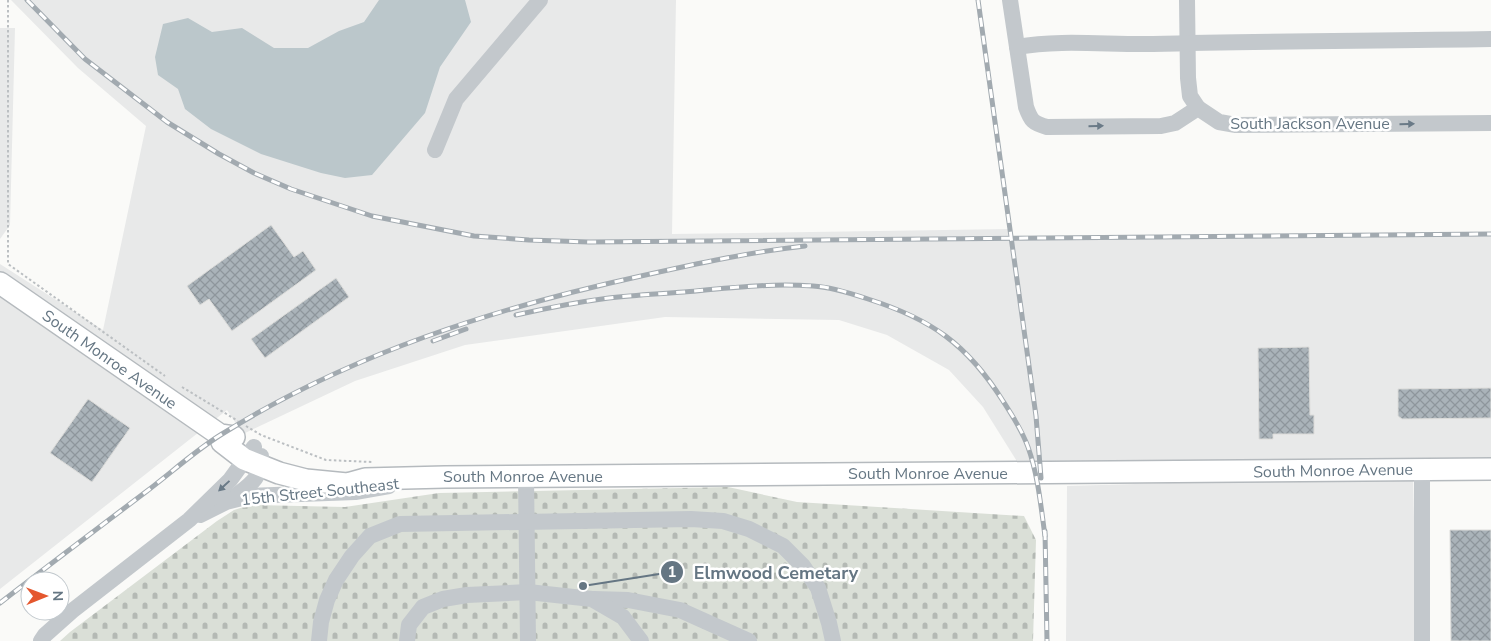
<svg xmlns="http://www.w3.org/2000/svg" width="1491" height="641" font-family="'Nunito Sans',sans-serif">
<style>
.built{fill:#e8e9e9}
.cemetery{fill:url(#cemetery-stones)}
.water{fill:#bbc7cb}
.building{fill:url(#building-cross-hatch);stroke:#dcdcda}
.lines{fill:none;stroke-linecap:round;stroke-linejoin:round}
.major-casing{stroke:#b5babe;stroke-width:24}
.path{stroke:#bbbfc2;stroke-width:2;stroke-dasharray:2.5 2.5;stroke-linecap:butt}
.minor{stroke:#c3c8cc;stroke-width:16}
.major{stroke:#fff;stroke-width:21}
.rail-casing{stroke:#a2aab0;stroke-width:5}
.rail{stroke:#fff;stroke-width:3;stroke-dasharray:9;stroke-linecap:butt}
.oneway{fill:#6a7a87}
.labels{text-anchor:middle;stroke-width:5;stroke-linejoin:round;paint-order:stroke}
.street-label{font-size:16px;fill:#657683;stroke:#fff}
.leader{fill:none;stroke:#657683;stroke-width:2}
.callout-dot{fill:#657683;stroke:#fff;stroke-width:2}
.mark-label{font-size:15px;text-anchor:middle;font-weight:bold;fill:#fff}
.callout-label{font-size:18px;text-anchor:middle;font-weight:bold;fill:#657683;stroke:#fff;stroke-width:5;stroke-linejoin:round;paint-order:stroke}
</style>
<defs>
<pattern id="cemetery-stones" width="16" height="16" patternUnits="userSpaceOnUse" patternTransform="scale(1.25)"><rect width="16" height="16" fill="#dadfd7"/><path d="M2 7V4a2 2 0 0 1 4 0v3zM10 15v-3a2 2 0 0 1 4 0v3z" fill="#b4b9b4"/></pattern>
<pattern id="building-cross-hatch" width="8" height="8" patternUnits="userSpaceOnUse" patternTransform="scale(1.25)"><rect width="8" height="8" fill="#aab3b9"/><path d="M0 0l8 8M0 8l8-8" fill="none" stroke="#8e969c"/></pattern>
</defs>
<rect width="100%" height="100%" fill="#fafaf8"/>
<g class="built">
<polygon points="11,0 676,0 672,234 1010,229 1011,238 1491,234 1491,461 1018,463 983,407 949,370 887,335 839,320 665,317 465,345 355,381 243,434 227,410 0,589 0,264 103,330 146,126 78,68"/>
<polygon points="0,28 15,28 10,225 0,239"/>
<polygon points="1413,476 1417,641 1066,641 1067,486"/>
</g>
<polygon class="cemetery" points="728,487 797,502 1024,516 1036,540 1033,641 60,641 70,632 217,521 234,510 250,505 345,507 439,493"/>
<polygon class="water" points="379,0 465,0 471,22 440,67 425,113 372,175 345,178 321,173 261,154 211,129 185,109 178,89 158,75 155,57 163,24 188,18 212,32 242,28 274,48 308,48 339,31 364,22"/>
<g class="building">
<polygon points="271,225 294,257 303,251 316,270 232,331 209,299 200,305 187,286"/>
<polygon points="336,278 349,297 265,358 251,339"/>
<polygon points="1309,347 1310,415 1314,415 1314,434 1273,434 1273,439 1259,439 1258,348"/>
<polygon points="1491,388 1491,418 1402,419 1398,416 1398,389"/>
<polygon points="88,399 130,428 92,482 50,453"/>
<polygon points="1450,530 1491,530 1491,641 1451,641"/>
</g>
<g class="lines">
<defs>
<g id="major">
<polyline points="0,283 220,435 234,437"/>
<polyline points="220,435 222,442 244,459 279,473 306,480 347,484 365,479 445,477 1491,469"/>
</g>
</defs>
<use href="#major" class="major-casing"/>
<g class="path">
<polyline points="8,0 8,264 165,376"/>
<polyline points="182,387 238,421"/>
<polyline points="246,426 261,435 326,460 372,462"/>
</g>
<g class="minor">
<path d="M1010,0l16,107c5,14 7,16 21,20l114,-1 14,-3 23,-15 21,14 17,3 255,-2"/>
<polyline points="1187,0 1188,78 1190,96 1198,108"/>
<path d="M1017,47c44,-8 91,-2 136,-3 113,-3 225,-3 338,-5"/>
<polyline points="435,150 456,99 540,0"/>
<polyline points="1422,469 1422,641"/>
<polyline points="526,476 528,641"/>
<path d="M234,497c17,-13 27,-18 27,-41"/>
<polyline points="200,515 226,502 250,496 355,492 389,486"/>
<polyline points="594,599 628,600 680,610 749,641"/>
<polyline points="41,641 45,635 72,611 189,520 230,480 254,447"/>
<polyline points="319,641 321,622 327,600 336,580 352,556 370,536 400,524 691,519 723,521 749,529 783,546 803,566 818,588 829,623 833,641"/>
<polyline points="407,641 409,625 423,607 443,599 467,595 528,592 592,599 623,617 641,641"/>
</g>
<use href="#major" class="major"/>
<defs>
<g id="rail">
<polyline points="27,0 85,59 167,122 219,154 254,173 291,189 372,216 474,236 529,240 589,242 1491,234"/>
<polyline points="978,0 1036,416 1041,478"/>
<path d="M516,315c31,-7 62,-13 93,-17 25,-3 50,-4 75,-6 43,-4 86,-9 129,-6 18,1 37,7 55,13 63,20 99,45 135,102 9,14 19,29 25,46 10,28 13,60 17,89"/>
<polyline points="433,341 466,329"/>
<polyline points="1045,531 1047,641"/>
<path d="M0,603c49,-38 98,-75 147,-112 25,-19 49,-41 75,-57 128,-80 273,-126 419,-158 54,-12 109,-24 164,-30"/>
</g>
</defs>
<use href="#rail" class="rail-casing"/>
<use href="#rail" class="rail"/>
</g>
<defs><path id="oneway-solid" d="M-6-.8H1V-3.2L6.5 0L1 3.2V.8H-6Z" transform="scale(1.25)"/></defs>
<g class="oneway">
<use href="#oneway-solid" transform="translate(1407 124) rotate(-1)"/>
<use href="#oneway-solid" transform="translate(1096 126) rotate(-1)"/>
<use href="#oneway-solid" transform="translate(224 486) rotate(137)"/>
</g>
<g class="labels">
<g class="street-label">
<text x="1310" y="129">South Jackson Avenue</text>
<text transform="translate(110 359) rotate(35)" y="6">South Monroe Avenue</text>
<text transform="translate(1333 470) rotate(-1)" y="6">South Monroe Avenue</text>
<text x="928" y="479">South Monroe Avenue</text>
<text x="523" y="482">South Monroe Avenue</text>
<text transform="translate(320 491) rotate(-6)" y="6">15th Street Southeast</text>
</g>
</g>
<path class="leader" d="M583 586L672 572"/>
<g class="callout-dot">
<circle cx="583" cy="586" r="5"/>
<circle cx="672" cy="572" r="12"/>
</g>
<g class="mark-label">
<text x="672" y="577">1</text>
</g>
<g class="callout-label">
<text x="776" y="579">Elmwood Cemetary</text>
</g>
<g transform="translate(45 596) rotate(89)"><circle r="24" fill="#ffffff" stroke="#c1c8cd"/>
<path d="M0-4L9 19L0 12L-9 19Z" fill="#e4572e"/>
<text y="-8" font-size="14" font-weight="bold" text-anchor="middle" fill="#657683">N</text>
</g>
</svg>
